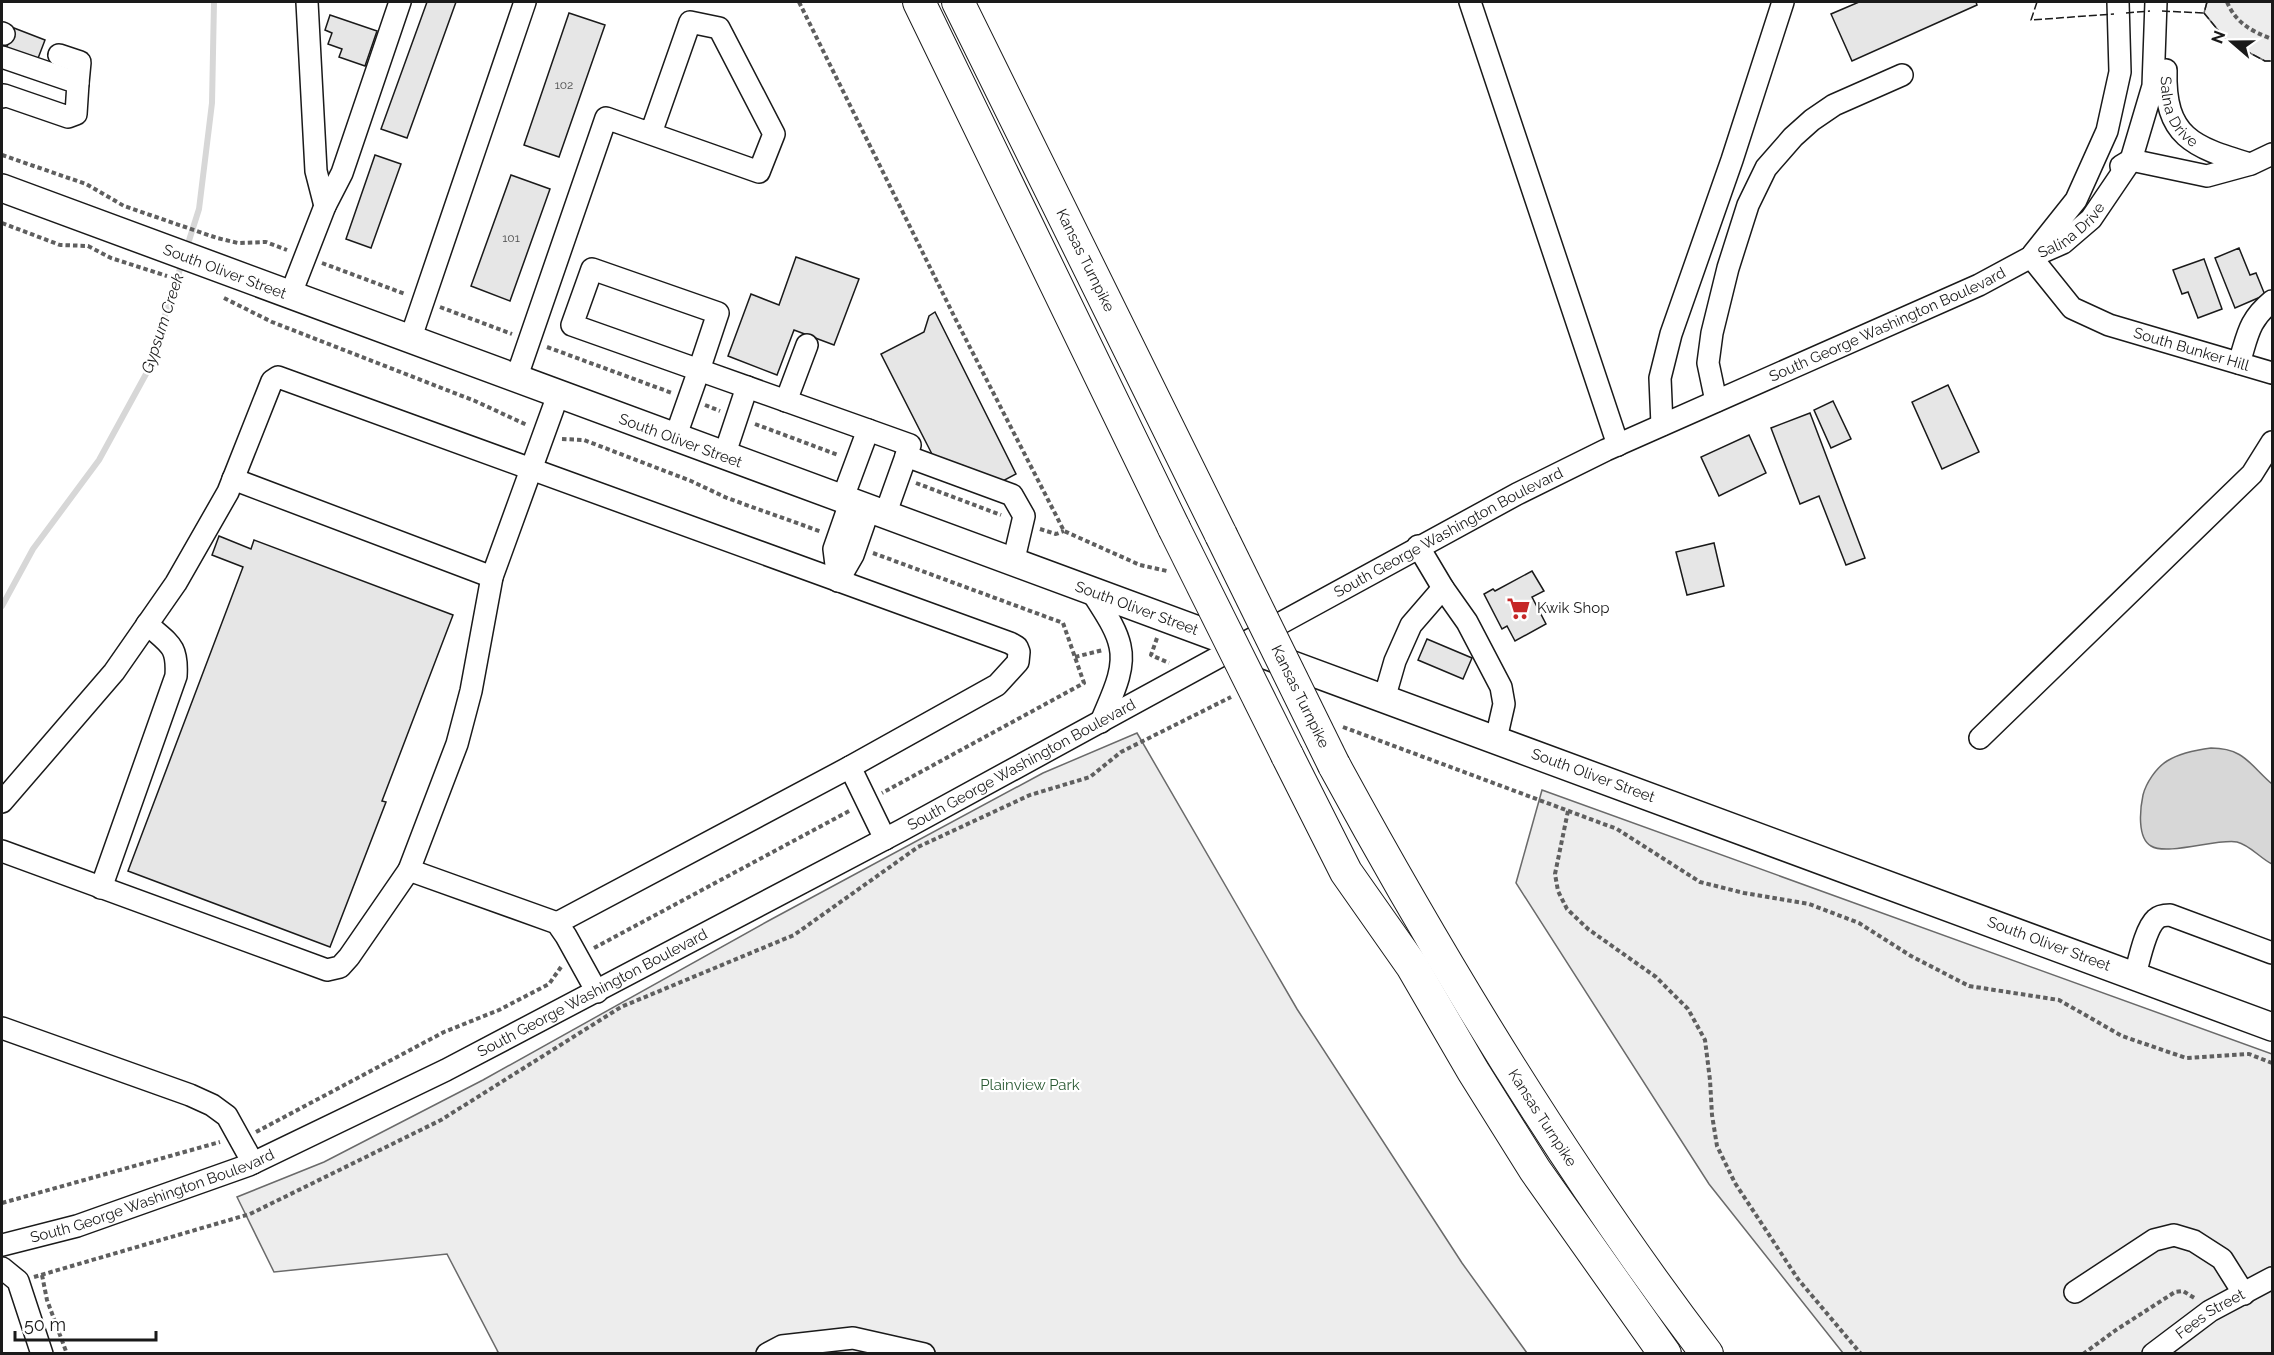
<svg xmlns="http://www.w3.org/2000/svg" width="2274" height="1355" font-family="Raleway,sans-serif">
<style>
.green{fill:#ededed;stroke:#6a6a6a;stroke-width:1.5}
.water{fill:#d7d7d7;stroke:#6a6a6a;stroke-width:1.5}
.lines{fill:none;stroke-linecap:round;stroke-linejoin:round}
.stream{stroke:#d7d7d7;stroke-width:6}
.building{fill:#e6e6e6;stroke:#1a1a1a;stroke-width:1.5}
.minor-casing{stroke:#1a1a1a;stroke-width:24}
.major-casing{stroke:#1a1a1a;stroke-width:30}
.highway-casing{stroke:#1a1a1a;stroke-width:34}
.path{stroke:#5f5f5f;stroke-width:4;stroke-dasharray:4.5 3;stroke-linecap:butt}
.minor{stroke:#fff;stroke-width:21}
.major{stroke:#fff;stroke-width:27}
.highway{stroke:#fff;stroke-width:32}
.highway-bridge-casing{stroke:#1a1a1a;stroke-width:34;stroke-linecap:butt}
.highway-bridge{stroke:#fff;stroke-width:32}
.fence{stroke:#1a1a1a;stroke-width:1.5;stroke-dasharray:8 3;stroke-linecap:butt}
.labels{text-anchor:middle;stroke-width:4.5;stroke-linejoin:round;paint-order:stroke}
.number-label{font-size:12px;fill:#4d4d4d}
.street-label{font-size:15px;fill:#1a1a1a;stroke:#fff}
.poi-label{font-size:15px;fill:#1a1a1a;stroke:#fff;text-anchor:start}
.park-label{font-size:15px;fill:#2b5a34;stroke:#fff}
.water-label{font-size:16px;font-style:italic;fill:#1a1a1a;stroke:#fff}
</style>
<rect width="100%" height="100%" fill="#fff"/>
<g class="green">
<polygon points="2207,2 2272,2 2272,61 2265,61 2227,41 2204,13"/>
<polygon points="1137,733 1297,1009 1462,1263 1527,1353 496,1353 498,1352 447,1254 274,1272 237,1197 324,1162 483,1080 770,920 1043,773"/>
<polygon points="1542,790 2272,1054 2272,1353 1843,1353 1709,1184 1516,883"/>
</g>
<path class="water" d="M2211,748c33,0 39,17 61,36v80c-11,-5 -22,-19 -35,-22 -18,-4 -70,14 -86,4 -14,-8 -11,-37 -8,-51 3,-12 13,-27 24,-34 13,-8 28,-11 44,-13z"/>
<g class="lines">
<g class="stream">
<polyline points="186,250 199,209 212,103 214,2"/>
<polyline points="2,606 33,549 99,460 146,374 182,263"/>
</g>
</g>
<g class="building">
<polygon points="427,2 456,2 407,138 381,129"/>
<polygon points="1859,2 1976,2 1977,5 1852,61 1831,14"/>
<polygon points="569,13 605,25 559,157 524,145"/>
<polygon points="330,15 377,31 365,66 339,57 342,49 328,44 332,33 325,30"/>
<polygon points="14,28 45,40 37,61 6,49"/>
<polygon points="375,155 401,164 371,248 346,239"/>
<polygon points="511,175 550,189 510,301 471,286"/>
<polygon points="2239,248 2250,275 2256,273 2265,295 2235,308 2215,258"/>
<polygon points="796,257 859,279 834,345 794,330 777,375 728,356 751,294 779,305"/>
<polygon points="2204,259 2222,309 2198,318 2188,292 2182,294 2173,270"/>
<polygon points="935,312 1016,474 1001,482 935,460 881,354 924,332 929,316"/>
<polygon points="1948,385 1979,452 1942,469 1912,402"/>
<polygon points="1833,401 1851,439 1831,448 1814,410"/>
<polygon points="1810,413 1865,558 1846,565 1819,496 1800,504 1771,428"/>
<polygon points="1749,435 1766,473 1719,496 1701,457"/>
<polygon points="219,536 251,549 254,540 453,615 382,801 386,802 330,947 128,871 243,567 212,555"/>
<polygon points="1714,543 1724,586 1687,595 1676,552"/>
<polygon points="1532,571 1544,591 1532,597 1546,624 1515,641 1507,626 1502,629 1484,594 1493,589 1495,591"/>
<polygon points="1427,639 1472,658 1463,679 1418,660"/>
</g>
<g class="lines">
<defs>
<g id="minor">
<polyline points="307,2 316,171 325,206"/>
<polyline points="1470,2 1618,445"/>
<polyline points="2,33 4,34"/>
<polyline points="59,55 80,62 78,83"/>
<polyline points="2,57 78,83 76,114 68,117 4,95 2,97"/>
<path id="s1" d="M2166,70c-2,67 27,77 84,94"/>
<polyline points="2121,166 2131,160 2207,176 2251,164 2272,154"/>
<polyline points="2033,254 2076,200 2107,131 2120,72 2118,2"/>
<path id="s2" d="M2031,257l41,51 37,17 163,48"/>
<polyline points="290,296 325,206 342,173 400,2"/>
<polyline points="410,340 525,2"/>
<path d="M2239,363c9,-28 9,-42 33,-62"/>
<polyline points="516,379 606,118 759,172 774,134 719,28 690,22 651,133"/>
<polyline points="558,395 492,577 471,691 457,744 409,870 557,923 566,936 597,992"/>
<polyline points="786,401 807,345"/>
<polyline points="1716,401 1708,363 1712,333 1728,268 1748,205 1766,168 1793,137 1812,120 1834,105 1902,75"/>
<polyline points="1662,425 1660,378 1671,334 1732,160 1783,2"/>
<polyline points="868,430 910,445 885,515"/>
<polyline points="675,438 699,370 572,325 592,269 718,313 699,370 868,430 842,500"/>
<polyline points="724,456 747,387"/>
<polyline points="906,456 1012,495 1024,516 1013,563"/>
<polyline points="233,479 492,577"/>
<polyline points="850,503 834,549 838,581 853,555 869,509"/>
<polyline points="1418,546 1443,588 1467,622 1501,687 1504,704 1496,739"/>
<path d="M1092,592c10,17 24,35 28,54 6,25 -10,53 -19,76"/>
<polyline points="1384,699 1395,661 1411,625 1443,588"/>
<polyline points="1980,738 2252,474 2272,442"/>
<polyline points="850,767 885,839"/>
<polyline points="2,802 114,672 176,583 228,492 272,381 278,377 1010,643 1017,647 1019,652 1018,662 997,685 850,767 557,923"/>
<polyline points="2,851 327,970 340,967 349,957 409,870"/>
<path d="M101,888l75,-212c2,-31 -7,-32 -29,-52"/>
<path d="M2135,975c4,-14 10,-46 21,-56 3,-3 9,-4 14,-4l102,38"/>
<polyline points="2,1028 190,1095 212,1105 227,1116 253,1163"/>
<path id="s3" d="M2,1245l75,-19 172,-61 197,-95 456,-240 615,-336 89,-44 373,-165 52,-28 32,-14 28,-24 40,-59 22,-74 3,-84"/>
<polyline points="2,1268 18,1281 42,1354"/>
<polyline points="2075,1292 2154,1240 2174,1235 2194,1241 2222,1259 2244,1294"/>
<polyline points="767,1354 782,1346 853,1338 924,1354"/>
<path id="s4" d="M2153,1354l57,-43 62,-33"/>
</g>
<g id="major">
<path id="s5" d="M2,188c755,285 1515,556 2270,839"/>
</g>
<g id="highway">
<polyline points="919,2 1174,528"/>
<path id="s6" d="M958,2l263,533"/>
<polyline points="1287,755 1346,872 1412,966 1473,1071 1535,1170 1665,1354"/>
<path id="s7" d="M1334,765c110,202 233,405 373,589"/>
</g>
</defs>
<use href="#minor" class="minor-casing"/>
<use href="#major" class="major-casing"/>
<use href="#highway" class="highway-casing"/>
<g class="path">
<polyline points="799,2 956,320 1064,531 1140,565 1167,571"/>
<path d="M2227,2c9,21 24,29 45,37"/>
<polyline points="2,155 86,184 124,206 217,238 238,243 266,242 287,250"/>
<polyline points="2,223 60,245 88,246 111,258 167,276"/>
<polyline points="322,263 405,294"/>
<polyline points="224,298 272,322 475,401 527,425"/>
<polyline points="440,307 512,334"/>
<polyline points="547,347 672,393"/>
<polyline points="705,405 720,411"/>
<polyline points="755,424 838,455"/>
<polyline points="562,439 584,440 691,481 727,498 822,532"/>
<polyline points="916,483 1001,515"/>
<polyline points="1040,529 1056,534 1064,531"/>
<polyline points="873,553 1063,623 1084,683 882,793"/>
<polyline points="1157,638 1151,655 1169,663"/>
<polyline points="1075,657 1103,650"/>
<polyline points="1343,727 1617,829 1700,882 1744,893 1809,904 1859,923 1911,956 1969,986 2059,1000 2122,1036 2186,1058 2249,1054 2272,1063"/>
<polyline points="1568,811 1555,874 1558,891 1567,909 1588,929 1656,977 1688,1009 1705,1040 1710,1080 1712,1115 1717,1146 1735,1183 1798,1279 1861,1354"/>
<polyline points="594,948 851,810"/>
<polyline points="256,1132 444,1032 499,1010 549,984 561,967"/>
<polyline points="2,1203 220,1142"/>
<polyline points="42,1275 47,1300 67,1354"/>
<polyline points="34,1277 250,1214 441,1120 621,1007 794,935 918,847 1030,795 1090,777 1121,752 1231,697"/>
<polyline points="2083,1354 2116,1330 2175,1292 2183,1291 2196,1299"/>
</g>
<use href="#minor" class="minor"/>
<use href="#major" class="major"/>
<use href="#highway" class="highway"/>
<defs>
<g id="highway-bridge">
<polyline points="1174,528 1287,755"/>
<path id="s8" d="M1221,535l113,230"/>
</g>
</defs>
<use href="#highway-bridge" class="highway-bridge-casing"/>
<use href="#highway-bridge" class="highway-bridge"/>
<g class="fence">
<polyline points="2037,2 2031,20 2114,14"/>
<polyline points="2207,2 2204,13 2227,41 2265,61 2272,61"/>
<polyline points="2162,11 2204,13"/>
<polyline points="2126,13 2150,11"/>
</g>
</g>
<defs>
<symbol id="supermarket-bare" viewBox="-9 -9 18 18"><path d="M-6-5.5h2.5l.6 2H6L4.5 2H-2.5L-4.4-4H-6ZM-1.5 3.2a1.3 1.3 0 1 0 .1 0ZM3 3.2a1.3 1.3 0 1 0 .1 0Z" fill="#c62828" stroke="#fff" stroke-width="2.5" paint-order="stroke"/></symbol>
</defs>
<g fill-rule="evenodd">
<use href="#supermarket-bare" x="1502" y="592" width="33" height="33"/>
</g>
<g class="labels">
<g class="number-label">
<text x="564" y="89">102</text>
<text x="511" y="242">101</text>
</g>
<g class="street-label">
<text dy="5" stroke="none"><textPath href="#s1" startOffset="45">Salna Drive</textPath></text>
<text dy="5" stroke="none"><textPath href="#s3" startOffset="2310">Salina Drive</textPath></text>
<text dy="5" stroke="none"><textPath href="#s6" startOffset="288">Kansas Turnpike</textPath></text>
<text dy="5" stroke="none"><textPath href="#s5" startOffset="238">South Oliver Street</textPath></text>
<text dy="5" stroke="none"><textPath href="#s3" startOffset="2102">South George Washington Boulevard</textPath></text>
<text dy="5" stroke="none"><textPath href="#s2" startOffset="192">South Bunker Hill</textPath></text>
<text dy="5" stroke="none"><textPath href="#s5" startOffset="724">South Oliver Street</textPath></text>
<text dy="5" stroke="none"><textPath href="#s3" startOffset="1616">South George Washington Boulevard</textPath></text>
<text dy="5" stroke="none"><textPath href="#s5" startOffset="1210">South Oliver Street</textPath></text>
<text dy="5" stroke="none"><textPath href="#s8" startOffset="180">Kansas Turnpike</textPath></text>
<text dy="5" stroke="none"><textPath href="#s3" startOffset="1130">South George Washington Boulevard</textPath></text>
<text dy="5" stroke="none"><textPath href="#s5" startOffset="1696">South Oliver Street</textPath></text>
<text dy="5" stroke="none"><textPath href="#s5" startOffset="2182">South Oliver Street</textPath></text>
<text dy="5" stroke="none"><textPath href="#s3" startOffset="644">South George Washington Boulevard</textPath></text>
<text dy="5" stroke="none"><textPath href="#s7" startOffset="410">Kansas Turnpike</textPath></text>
<text dy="5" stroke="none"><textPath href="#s3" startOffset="158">South George Washington Boulevard</textPath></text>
<text dy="5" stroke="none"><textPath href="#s4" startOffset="70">Fees Street</textPath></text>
</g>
<g class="poi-label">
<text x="1537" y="613">Kwik Shop</text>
</g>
<g class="park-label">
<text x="1030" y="1090">Plainview Park</text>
</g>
<g class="water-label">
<text transform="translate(162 323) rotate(-72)" y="6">Gypsum Creek</text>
</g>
</g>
<rect width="2274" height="1355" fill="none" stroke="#1a1a1a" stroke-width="6"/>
<g transform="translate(2232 42) rotate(290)" stroke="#ffffff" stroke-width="4.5" paint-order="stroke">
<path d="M0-4.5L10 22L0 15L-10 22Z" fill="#1a1a1a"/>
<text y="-9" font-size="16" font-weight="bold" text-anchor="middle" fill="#1a1a1a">N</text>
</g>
<path d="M15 1331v9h141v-9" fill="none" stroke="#1a1a1a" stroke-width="3"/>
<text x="24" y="1331" font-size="18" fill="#1a1a1a" stroke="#ffffff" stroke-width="4.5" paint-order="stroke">50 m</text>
</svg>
